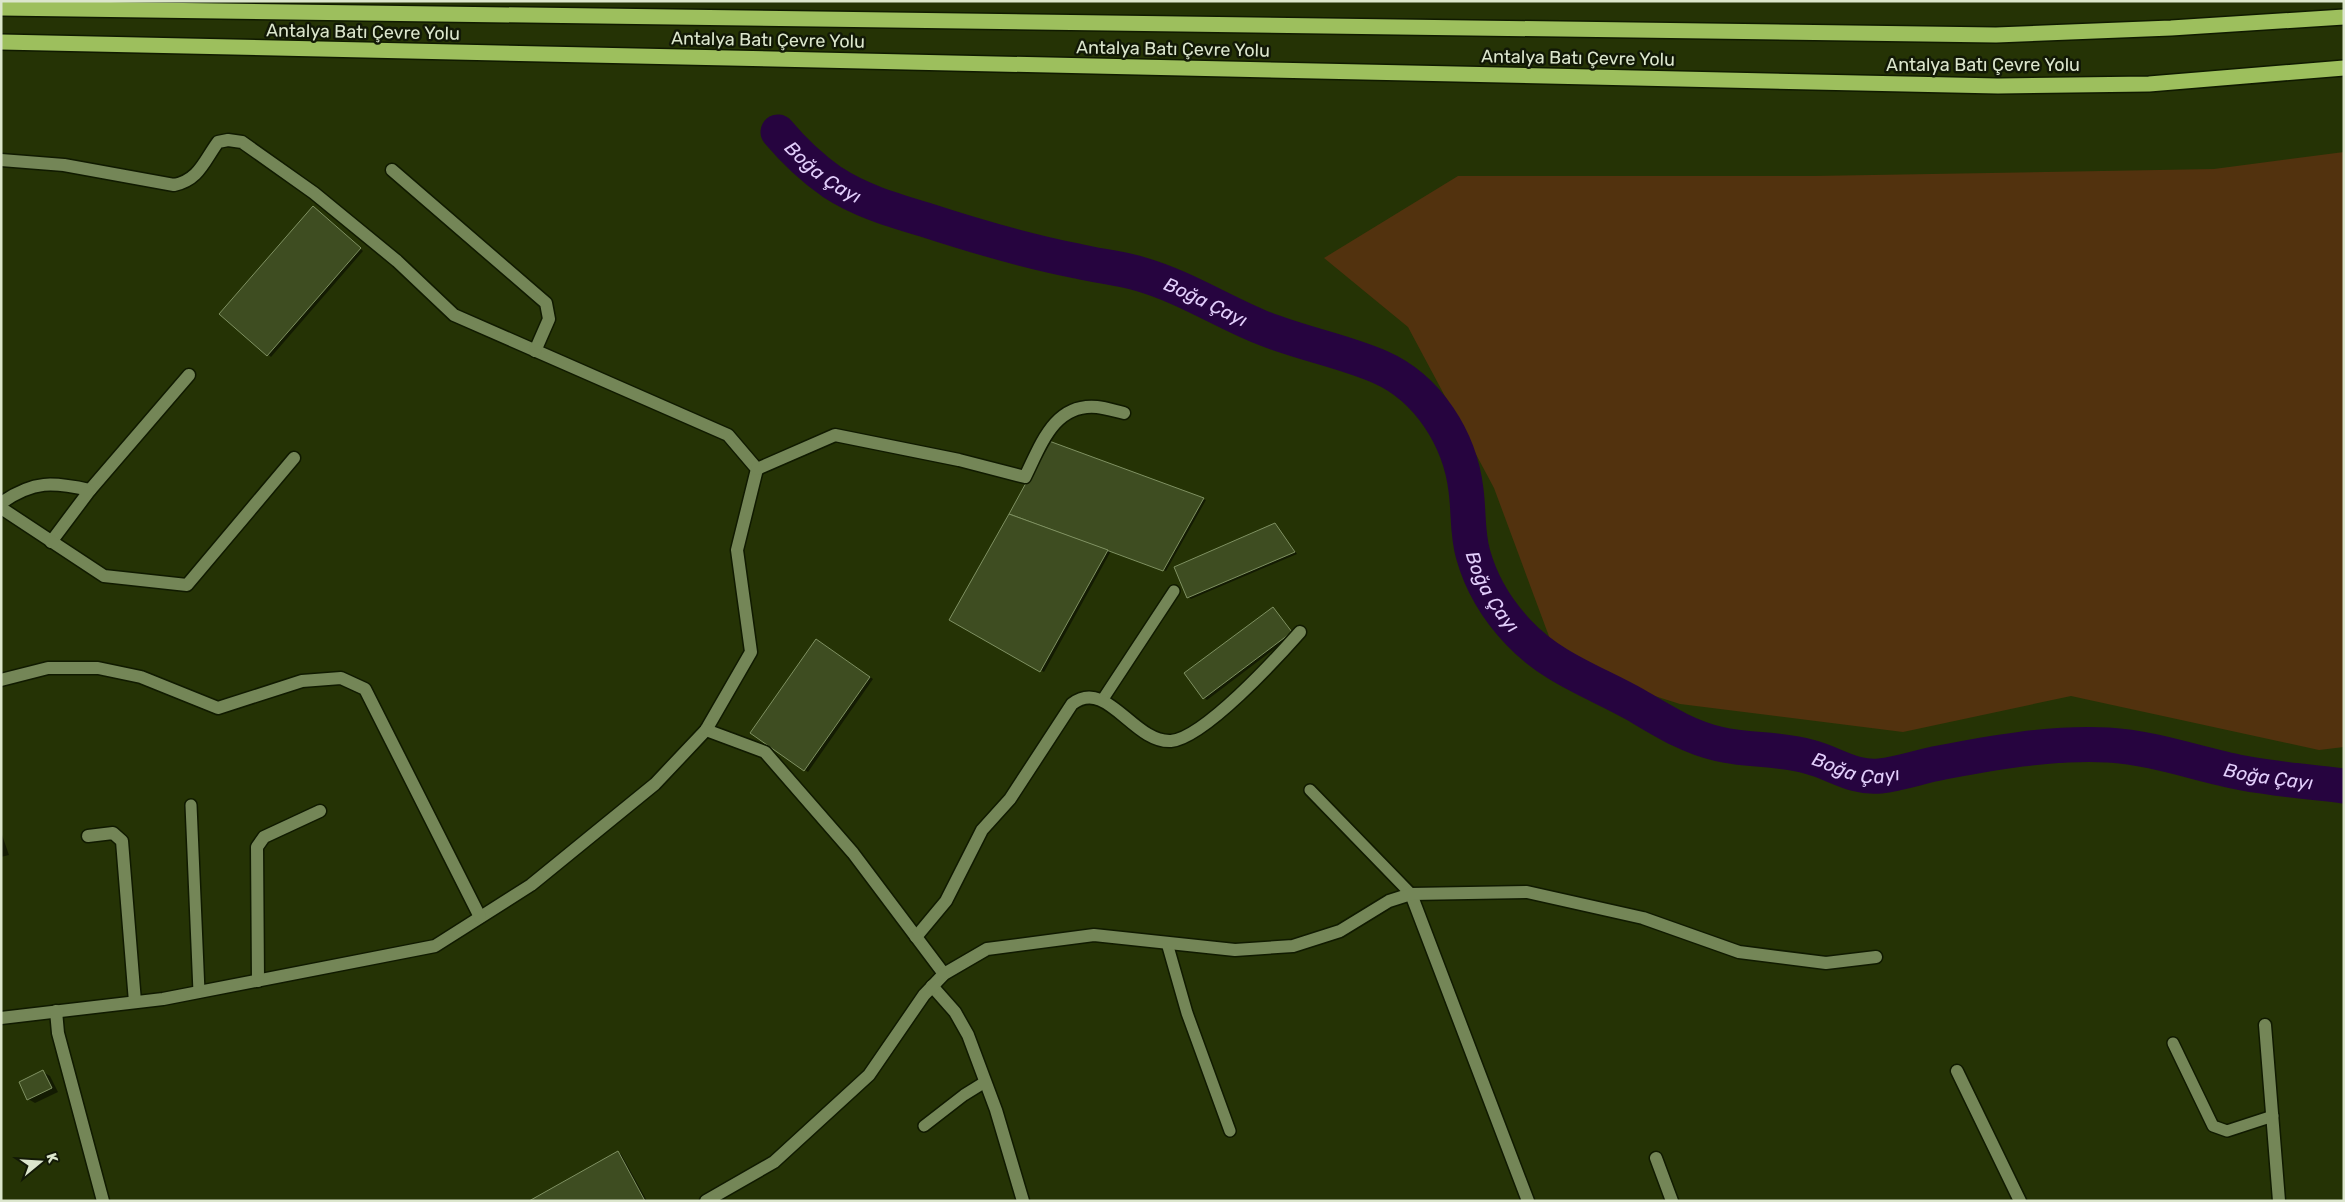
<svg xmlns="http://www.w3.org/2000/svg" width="2345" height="1202" font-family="Rubik,sans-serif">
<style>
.green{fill:#52320e}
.shadow{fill:#0007}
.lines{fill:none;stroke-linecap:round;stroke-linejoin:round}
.river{stroke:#26043f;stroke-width:35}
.building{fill:#3e4d21;stroke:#7f9162}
.lane-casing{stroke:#101a00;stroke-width:14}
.street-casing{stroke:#101a00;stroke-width:15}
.highway-casing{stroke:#101a00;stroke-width:18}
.lane{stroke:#748657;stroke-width:11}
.street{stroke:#748657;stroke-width:12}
.highway{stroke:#9dbf5d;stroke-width:15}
.labels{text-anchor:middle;stroke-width:5;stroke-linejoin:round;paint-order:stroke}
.street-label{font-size:18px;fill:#dce6cd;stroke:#121906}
.water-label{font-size:19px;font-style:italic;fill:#e2cefb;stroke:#121906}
</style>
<rect width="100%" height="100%" fill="#253305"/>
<polygon class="green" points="2344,152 2344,747 2319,750 2071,696 1903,732 1680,704 1560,666 1494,488 1408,327 1324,258 1458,176 1814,176 2214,169"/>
<g class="shadow">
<polygon points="316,209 363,251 271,357 221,313"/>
<polygon points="1203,499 1206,500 1166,571 1111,551 1044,672 951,619"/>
<polygon points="1275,525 1297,554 1191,599 1188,597"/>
<polygon points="1273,608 1294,634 1207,700 1204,698"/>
<polygon points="820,642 873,679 808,772 805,770"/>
<polygon points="1,832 9,855 1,857"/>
<polygon points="43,1072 50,1076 58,1092 35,1103 28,1099"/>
<polygon points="618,1153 621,1154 647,1201 531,1201"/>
</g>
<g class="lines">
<path class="river" id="s1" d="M778,132c16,19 34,36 54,50 29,19 61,28 94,38 49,16 100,31 151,41 21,5 42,7 63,13 42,12 78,35 118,52 40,17 83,24 122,41 48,21 80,72 86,123 3,22 1,43 7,64 8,29 25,57 46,79 33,35 76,49 117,72 27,16 52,32 83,39 30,7 61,4 91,13 24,6 44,22 70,19 18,-2 36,-8 54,-12 56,-11 117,-22 174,-19 49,3 88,19 135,28 33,6 67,9 101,13"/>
</g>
<g class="building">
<polygon points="313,206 361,248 267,356 219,314"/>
<polygon points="1049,441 1204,498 1163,571 1009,514"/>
<polygon points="1009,514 1108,550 1040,672 949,620"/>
<polygon points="1275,523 1295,552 1187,598 1174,567"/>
<polygon points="1273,607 1292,632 1203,699 1184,673"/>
<polygon points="816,639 870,677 804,771 750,733"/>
<polygon points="43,1070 52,1088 27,1100 19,1082"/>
<polygon points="618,1151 645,1201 529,1201"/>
</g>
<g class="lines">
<defs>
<g id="lane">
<polyline points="1103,699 1174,591"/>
<polyline points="1310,790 1411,894"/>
<polyline points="191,805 199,992"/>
<polyline points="1167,943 1187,1013 1230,1131"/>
<polyline points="2173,1043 2213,1126 2227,1131 2273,1116"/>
<polyline points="924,1126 964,1095 985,1082"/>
</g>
<g id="street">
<path d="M1,160l63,5 110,20c25,-5 30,-24 44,-43l10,-2 14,2 72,51 83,68 57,54 274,120 29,34 -20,81 14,102 -45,78 -51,54 -124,101 -96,61 -272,53 -162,19"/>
<polyline points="392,170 546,303 549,319 535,351"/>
<path d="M757,469l78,-34 124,25 66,17c16,-32 29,-74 72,-70 9,1 18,4 27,6"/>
<polyline points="90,490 189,375"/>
<path d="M1,503c33,-23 52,-21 89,-13l-39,52"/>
<polyline points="1,508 104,576 187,585 294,458"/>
<polyline points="1,680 48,668 98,668 141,677 218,708 302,681 341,678 365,689 480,917"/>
<polyline points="706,730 765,752 853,853 944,974"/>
<polyline points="88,836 113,833 122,841 135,1002"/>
<polyline points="1411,894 1528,1201"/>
<path d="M916,937l30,-36 36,-71 28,-31 62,-95c35,-27 61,39 99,37 33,-3 106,-83 129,-109"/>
<polyline points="258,981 257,847 264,837 320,811"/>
<polyline points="932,986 955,1012 968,1035 996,1110 1023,1201"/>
<polyline points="56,1011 58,1033 103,1201"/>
<polyline points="2265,1025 2279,1201"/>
<polyline points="1957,1071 2020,1201"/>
<polyline points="1656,1158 1672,1201"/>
<polyline points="706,1201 774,1162 869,1075 924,995 944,974 987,949 1094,935 1235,950 1293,946 1340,931 1389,901 1411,894 1527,892 1643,918 1739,952 1826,963 1876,957"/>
</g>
<g id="highway">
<polyline points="1,8 1996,35 2171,28 2344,17"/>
<polyline points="1,42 1998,86 2149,84 2344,68"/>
</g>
</defs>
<use href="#lane" class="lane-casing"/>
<use href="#street" class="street-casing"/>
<use href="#highway" class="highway-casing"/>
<use href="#lane" class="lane"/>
<use href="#street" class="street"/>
<use href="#highway" class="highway"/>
</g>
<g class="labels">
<g class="street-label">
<text transform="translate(363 32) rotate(1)" y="6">Antalya Batı Çevre Yolu</text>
<text transform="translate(768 40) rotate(1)" y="6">Antalya Batı Çevre Yolu</text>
<text transform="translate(1173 49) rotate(1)" y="6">Antalya Batı Çevre Yolu</text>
<text transform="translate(1578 58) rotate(1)" y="6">Antalya Batı Çevre Yolu</text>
<text x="1983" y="71">Antalya Batı Çevre Yolu</text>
</g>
<g class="water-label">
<text dy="7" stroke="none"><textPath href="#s1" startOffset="61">Boğa Çayı</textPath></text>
<text dy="7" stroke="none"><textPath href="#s1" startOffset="468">Boğa Çayı</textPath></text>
<text dy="7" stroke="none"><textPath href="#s1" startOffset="918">Boğa Çayı</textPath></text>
<text dy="7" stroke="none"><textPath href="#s1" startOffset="1338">Boğa Çayı</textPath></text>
<text dy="7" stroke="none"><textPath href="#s1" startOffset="1758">Boğa Çayı</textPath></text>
</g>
</g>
<rect width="2345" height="1202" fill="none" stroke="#dce6cd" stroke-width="5"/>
<g transform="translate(40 1162) rotate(72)" stroke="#121906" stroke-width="4" paint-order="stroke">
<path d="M0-4L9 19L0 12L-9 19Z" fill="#dce6cd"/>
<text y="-8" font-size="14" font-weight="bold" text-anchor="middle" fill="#dce6cd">K</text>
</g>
</svg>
